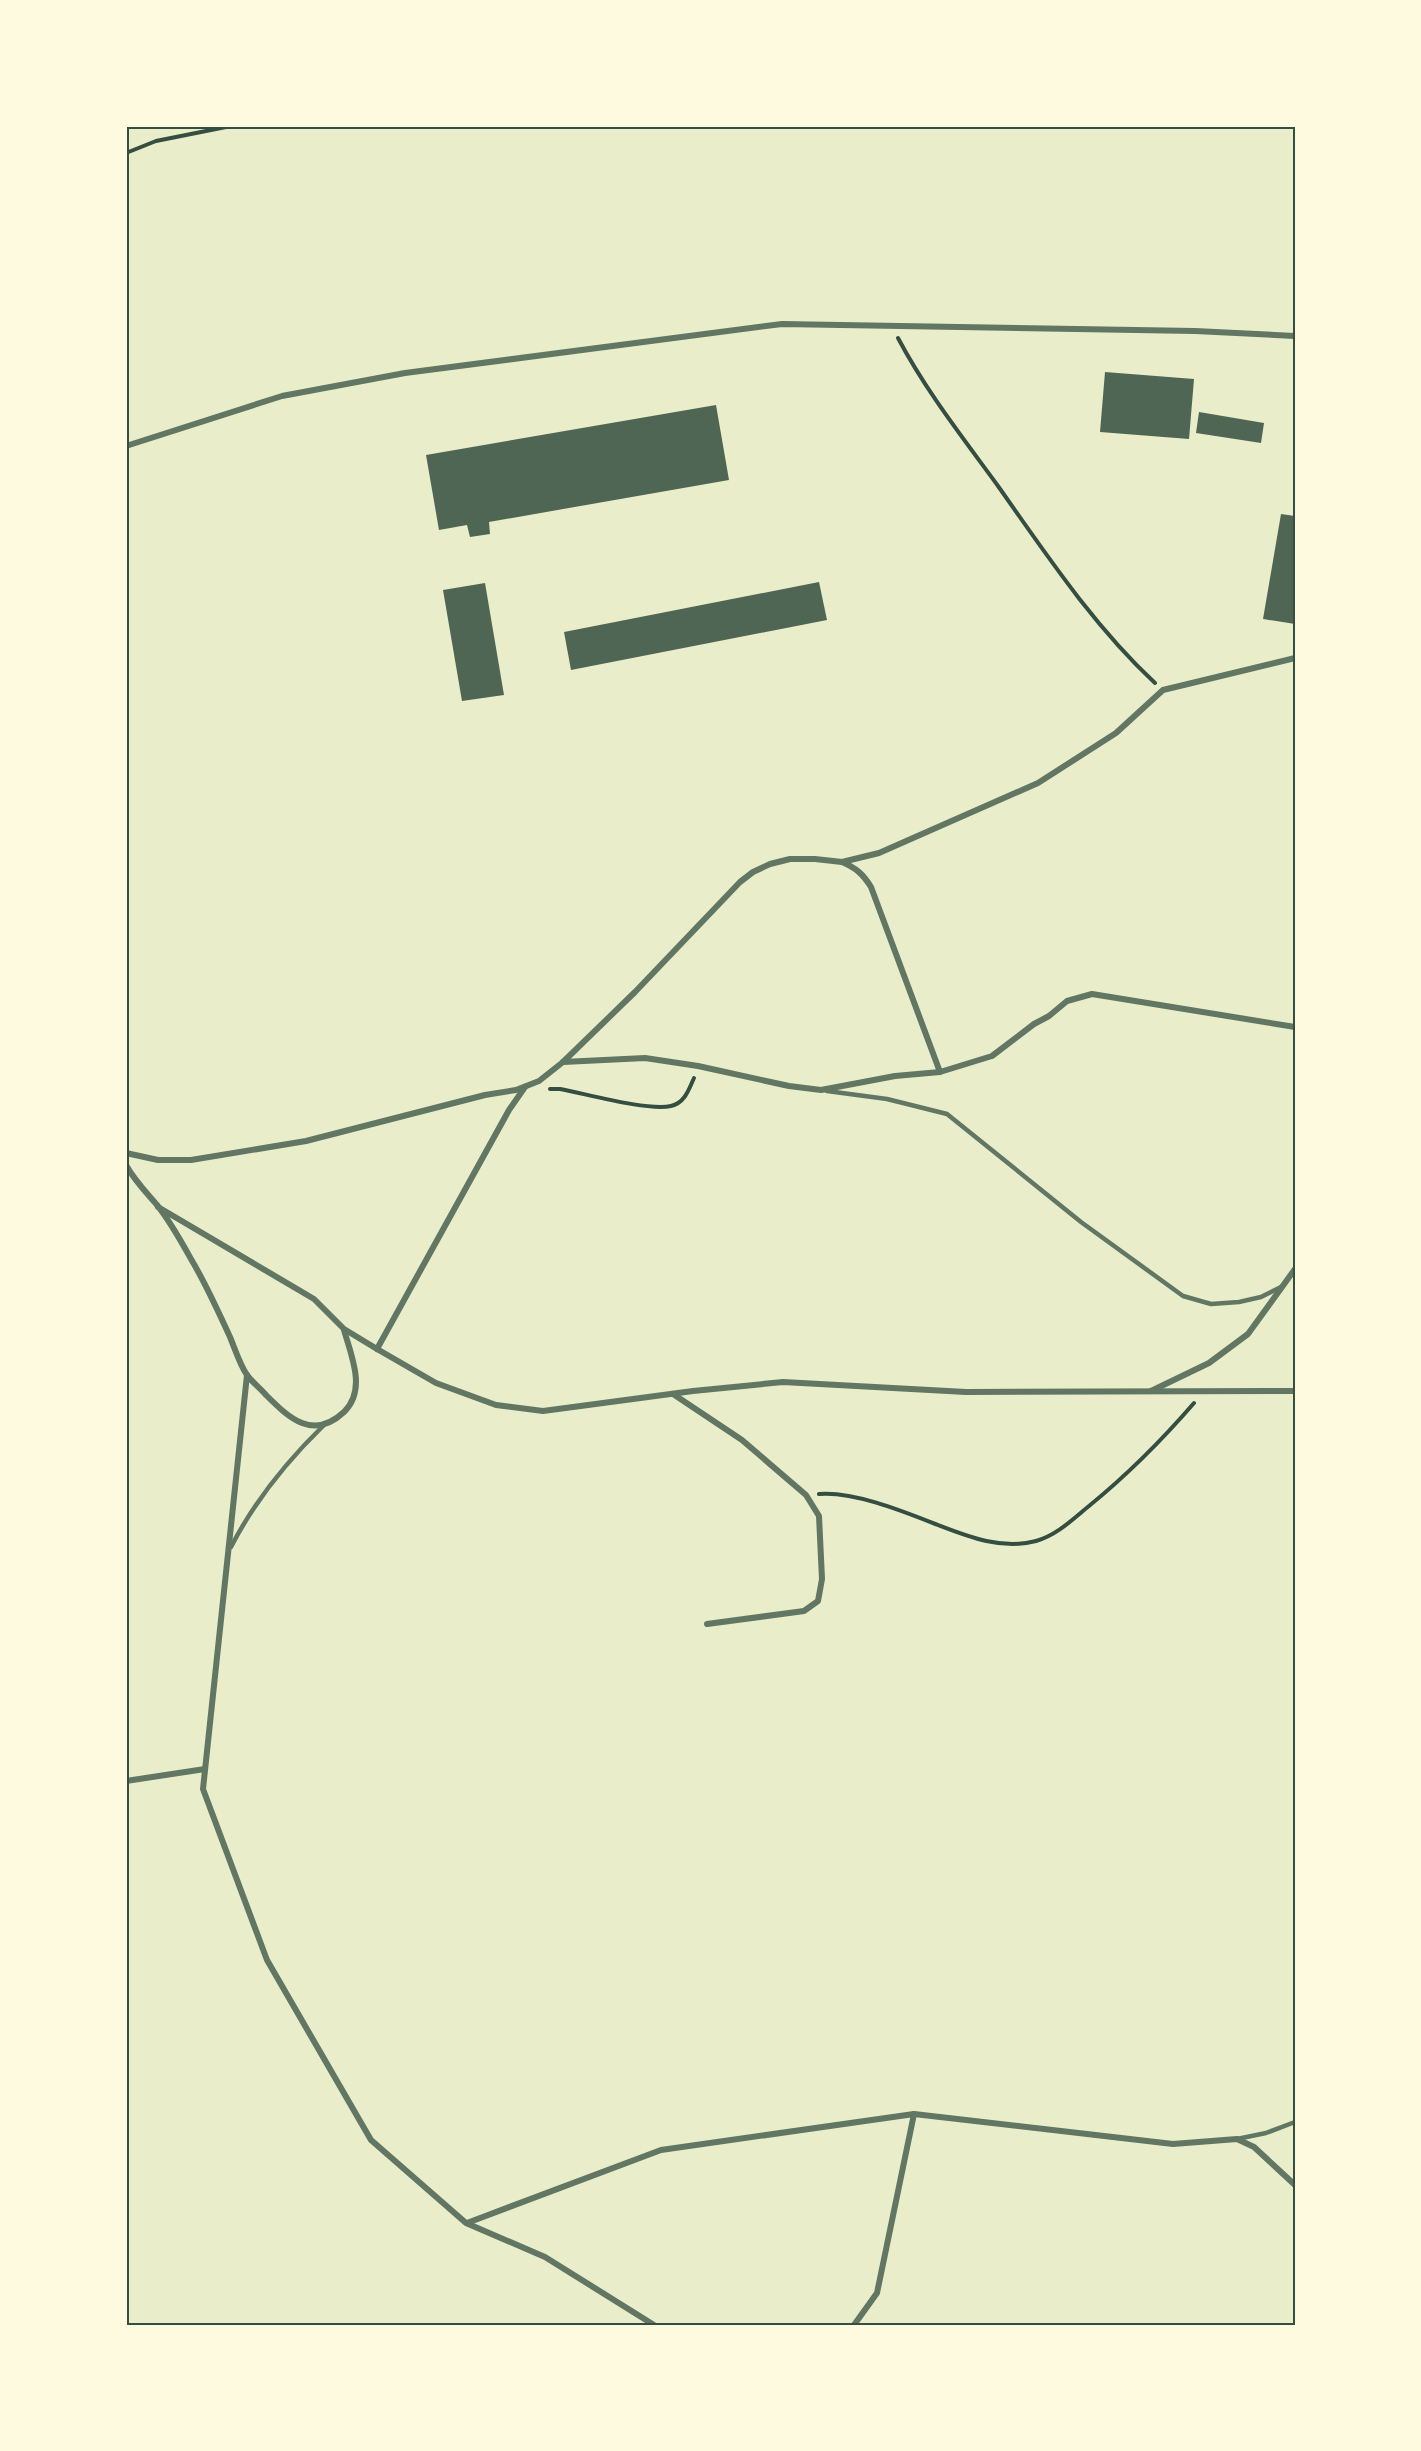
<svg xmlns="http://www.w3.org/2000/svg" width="1421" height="2451" font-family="Montserrat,sans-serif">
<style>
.building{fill:#4f6655}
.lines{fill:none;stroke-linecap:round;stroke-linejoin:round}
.path{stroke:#344e41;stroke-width:4}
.service{stroke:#617663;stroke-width:4.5}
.minor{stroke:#617663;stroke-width:6}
.neatline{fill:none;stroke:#344e41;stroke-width:2}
</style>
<rect width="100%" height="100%" fill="#e9edc9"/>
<g class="building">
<polygon points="1105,372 1194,379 1189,439 1100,432"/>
<polygon points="716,405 729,480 489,522 490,534 470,537 467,525 439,530 426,455"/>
<polygon points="1199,412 1264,423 1261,443 1196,433"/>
<polygon points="1281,514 1295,516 1295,624 1263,619"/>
<polygon points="819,582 827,620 571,670 564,632"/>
<polygon points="485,583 504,695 462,701 443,590"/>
</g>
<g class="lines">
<g class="path">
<polyline points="126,153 156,141 231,126"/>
<path d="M898,338c28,53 65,100 100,148 48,68 95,139 157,197"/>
<path d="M550,1089h10c27,5 87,22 111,17 14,-3 18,-17 23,-28"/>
<path d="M819,1494c35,-3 86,18 119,31 31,12 64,25 98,16 21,-6 37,-22 53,-35 38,-31 73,-66 105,-103"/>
</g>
<g class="service">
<polyline points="827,1091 887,1099 947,1114 1081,1222 1183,1296 1211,1304 1239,1302 1261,1297 1281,1287"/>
<path d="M231,1547c24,-47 55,-85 93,-122"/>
<polyline points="1237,2139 1266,2133 1295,2122"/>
</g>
<g class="minor">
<polyline points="126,446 282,396 405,373 782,324 1195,331 1295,336"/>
<path d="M842,862c14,6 21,12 29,25l69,185"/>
<polyline points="563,1062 645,1058 698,1066 789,1086 821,1090 895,1076 940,1072 992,1056 1034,1024 1049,1016 1067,1001 1092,994 1295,1027"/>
<polyline points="126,1153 158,1160 191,1160 306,1141 485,1095 516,1090 539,1081 563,1062 635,992 740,882 753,872 770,864 790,859 815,859 842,862 879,853 1038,783 1116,733 1163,690 1295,658"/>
<path d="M126,1165c8,15 20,27 31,40 13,16 24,36 34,54 15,25 27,52 39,78 5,12 10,28 17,38 5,7 13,13 19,20 23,23 47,46 78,17 23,-22 7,-57 0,-82"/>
<polyline points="158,1207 314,1299 344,1329 377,1349 436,1383 496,1405 543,1411 693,1391 783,1382 966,1392 1295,1391"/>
<polyline points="377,1349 509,1110 525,1087"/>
<polyline points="247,1375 203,1789 267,1960 371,2140 466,2223 545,2257 654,2325"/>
<polyline points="1151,1391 1209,1363 1248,1334 1295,1269"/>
<polyline points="673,1394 742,1440 806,1495 819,1516 822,1579 818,1601 804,1611 707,1624"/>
<polyline points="126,1781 205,1769"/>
<polyline points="467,2223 661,2150 914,2114 1173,2144 1237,2139 1254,2147 1295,2185"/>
<polyline points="854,2325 877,2293 914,2114"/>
</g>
</g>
<rect width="1421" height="2451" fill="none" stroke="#fefae0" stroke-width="255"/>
<rect x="128" y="128" width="1166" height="2196" class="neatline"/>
</svg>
